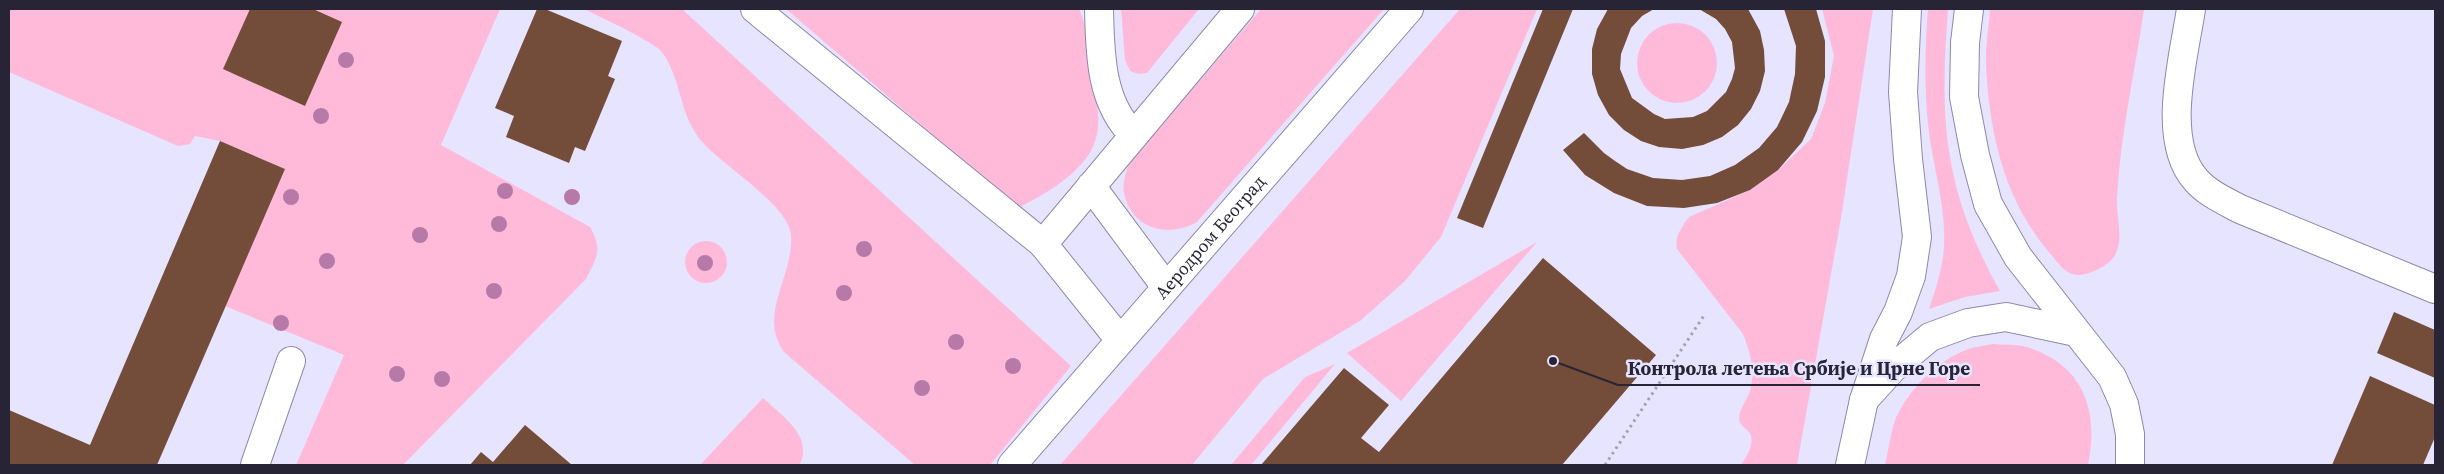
<svg xmlns="http://www.w3.org/2000/svg" width="2444" height="474" font-family="'Source Serif 4',serif">
<style>
.green{fill:#ffbada}
.building{fill:#734d39}
.lines{fill:none;stroke-linecap:round;stroke-linejoin:round}
.minor-casing{stroke:#8c88b0;stroke-width:30}
.major-casing{stroke:#8c88b0;stroke-width:30}
.path{stroke:#a3a1b8;stroke-width:3;stroke-dasharray:2.5 4;stroke-linecap:butt}
.minor{stroke:#fff;stroke-width:28}
.major{stroke:#fff;stroke-width:28}
.tree{fill:#b77aa8}
.labels{text-anchor:middle;stroke-width:5;stroke-linejoin:round;paint-order:stroke}
.street-label{font-size:18px;fill:#272535;stroke:#e7e4ff}
.leader{fill:none;stroke:#272535;stroke-width:2}
.callout-dot{fill:#272535;stroke:#e7e4ff;stroke-width:2}
.callout-label{font-size:19px;text-anchor:middle;font-weight:bold;fill:#272535;stroke:#e7e4ff;stroke-width:5;stroke-linejoin:round;paint-order:stroke}
</style>
<rect width="100%" height="100%" fill="#e7e4ff"/>
<g class="green">
<path d="M9,9h491l-59,136 149,82c13,23 7,30 -4,52l-183,186h-107l48,-110 -119,-49 59,-137 -64,-28 -25,-5 -5,8 -12,2 -169,-74z"/>
<path d="M584,9h98l389,357 -81,99h-75l-131,-113c-27,-38 10,-75 7,-117 -2,-29 -67,-69 -88,-92 -25,-28 -21,-66 -42,-92 -7,-9 -63,-35 -77,-42z"/>
<path d="M786,9h293c9,21 11,45 14,68 2,17 8,40 4,57 -6,35 -50,59 -79,74z"/>
<polygon points="1121,9 1199,9 1147,73 1138,74 1130,71 1125,60"/>
<path d="M1261,9h123l-187,213c-29,16 -65,8 -73,-29 -2,-10 2,-20 5,-30z"/>
<polygon points="1460,9 1537,9 1441,237 1405,281 1360,321 1263,379 1192,465 1060,465"/>
<path d="M1822,9h51l-32,209 -44,247h-56c6,-9 16,-25 7,-34 -4,-4 -8,-6 -9,-12 0,-9 7,-18 10,-25 7,-21 2,-40 -6,-60l-66,-85c-3,-11 5,-23 12,-32l61,-27 28,-20 33,-31 14,-36 9,-47z"/>
<path d="M1928,9h20c-4,55 -7,114 6,168 9,41 26,78 46,114l-35,6 -36,12c7,-21 14,-41 15,-64 2,-41 -12,-81 -16,-121 -4,-39 -3,-77 0,-115z"/>
<path d="M1990,9h154c-9,63 -24,127 -27,190 -1,17 7,41 -2,56 -5,10 -24,19 -35,20 -15,1 -23,-14 -32,-24 -44,-52 -59,-119 -62,-186 -1,-18 3,-38 4,-56z"/>
<circle cx="1677" cy="63" r="40"/>
<circle cx="706" cy="262" r="21"/>
<polygon points="1537,242 1401,401 1347,353"/>
<path d="M1992,344c11,1 24,0 35,3 57,18 72,63 61,118h-203c3,-13 5,-28 9,-42 11,-30 41,-61 72,-73 7,-3 18,-4 26,-6z"/>
<polygon points="1335,364 1251,465 1231,465 1305,377"/>
<path d="M763,398c19,18 50,37 37,66l-100,1z"/>
</g>
<g class="building">
<polygon points="250,9 313,9 342,22 305,106 223,69"/>
<polygon points="537,9 545,9 622,41 608,76 615,79 585,151 575,147 569,163 506,137 514,116 495,108"/>
<polygon points="1543,9 1573,9 1483,228 1457,218"/>
<polygon points="1608,9 1654,9 1642,16 1631,28 1621,54 1620,69 1632,98 1654,114 1665,119 1693,117 1707,111 1726,92 1732,79 1735,68 1732,42 1725,29 1716,19 1699,9 1748,9 1760,31 1764,50 1765,71 1760,91 1751,109 1738,125 1722,137 1703,145 1682,149 1659,147 1641,141 1624,130 1609,115 1598,95 1592,74 1592,49 1597,29"/>
<polygon points="1784,9 1816,9 1825,41 1825,77 1817,111 1802,142 1778,170 1750,190 1717,203 1684,208 1647,206 1614,193 1585,175 1563,150 1584,133 1604,153 1615,161 1627,169 1653,178 1682,180 1710,176 1735,165 1759,148 1777,127 1789,102 1795,74 1796,46"/>
<polygon points="220,141 285,169 157,465 9,465 9,410 90,445"/>
<polygon points="1543,258 1656,355 1562,465 1261,465 1344,368 1389,405 1361,438 1379,452"/>
<polygon points="2394,312 2435,330 2435,378 2377,353"/>
<polygon points="2370,376 2435,405 2435,437 2423,465 2332,465"/>
<polygon points="525,425 572,465 470,465 481,452 493,462"/>
</g>
<g class="lines">
<defs>
<g id="minor">
<polyline points="755,9 1043,244 1120,340"/>
<path d="M1099,9c1,43 1,94 35,126"/>
<path d="M2191,9c-7,48 -31,131 5,171 11,13 29,21 44,29l195,80"/>
<polyline points="1965,43 1964,97 1975,155 1988,204 2018,257 2112,377 2124,404 2130,434 2130,465"/>
<polyline points="1091,186 1166,287"/>
<polyline points="1043,244 1240,9"/>
<polyline points="255,465 291,361"/>
<path id="s1" d="M1012,465l397,-456"/>
<polyline points="1850,465 1864,400 1893,368 1930,337 1968,323 2006,317 2076,332"/>
</g>
<g id="major">
<polyline points="1965,43 1969,9"/>
<polyline points="1864,400 1884,339 1898,312 1911,276 1917,237 1908,159 1903,92 1907,9"/>
</g>
</defs>
<use href="#minor" class="minor-casing"/>
<use href="#major" class="major-casing"/>
<polyline class="path" points="1605,465 1705,314"/>
<use href="#minor" class="minor"/>
<use href="#major" class="major"/>
</g>
<g class="tree">
<circle cx="346" cy="60" r="8"/>
<circle cx="321" cy="116" r="8"/>
<circle cx="505" cy="191" r="8"/>
<circle cx="291" cy="197" r="8"/>
<circle cx="572" cy="197" r="8"/>
<circle cx="499" cy="224" r="8"/>
<circle cx="420" cy="235" r="8"/>
<circle cx="864" cy="249" r="8"/>
<circle cx="327" cy="261" r="8"/>
<circle cx="705" cy="263" r="8"/>
<circle cx="494" cy="291" r="8"/>
<circle cx="844" cy="293" r="8"/>
<circle cx="281" cy="323" r="8"/>
<circle cx="956" cy="342" r="8"/>
<circle cx="1013" cy="366" r="8"/>
<circle cx="397" cy="374" r="8"/>
<circle cx="442" cy="379" r="8"/>
<circle cx="922" cy="388" r="8"/>
</g>
<g class="labels">
<g class="street-label">
<text dy="6" stroke="none"><textPath href="#s1" startOffset="302">Аеродром Београд</textPath></text>
</g>
</g>
<path class="leader" d="M1553 361L1618 385H1980"/>
<circle class="callout-dot" cx="1553" cy="361" r="5"/>
<g class="callout-label">
<text x="1799" y="375">Контрола летења Србије и Црне Горе</text>
</g>
<rect width="2444" height="474" fill="none" stroke="#272535" stroke-width="20"/>
</svg>
